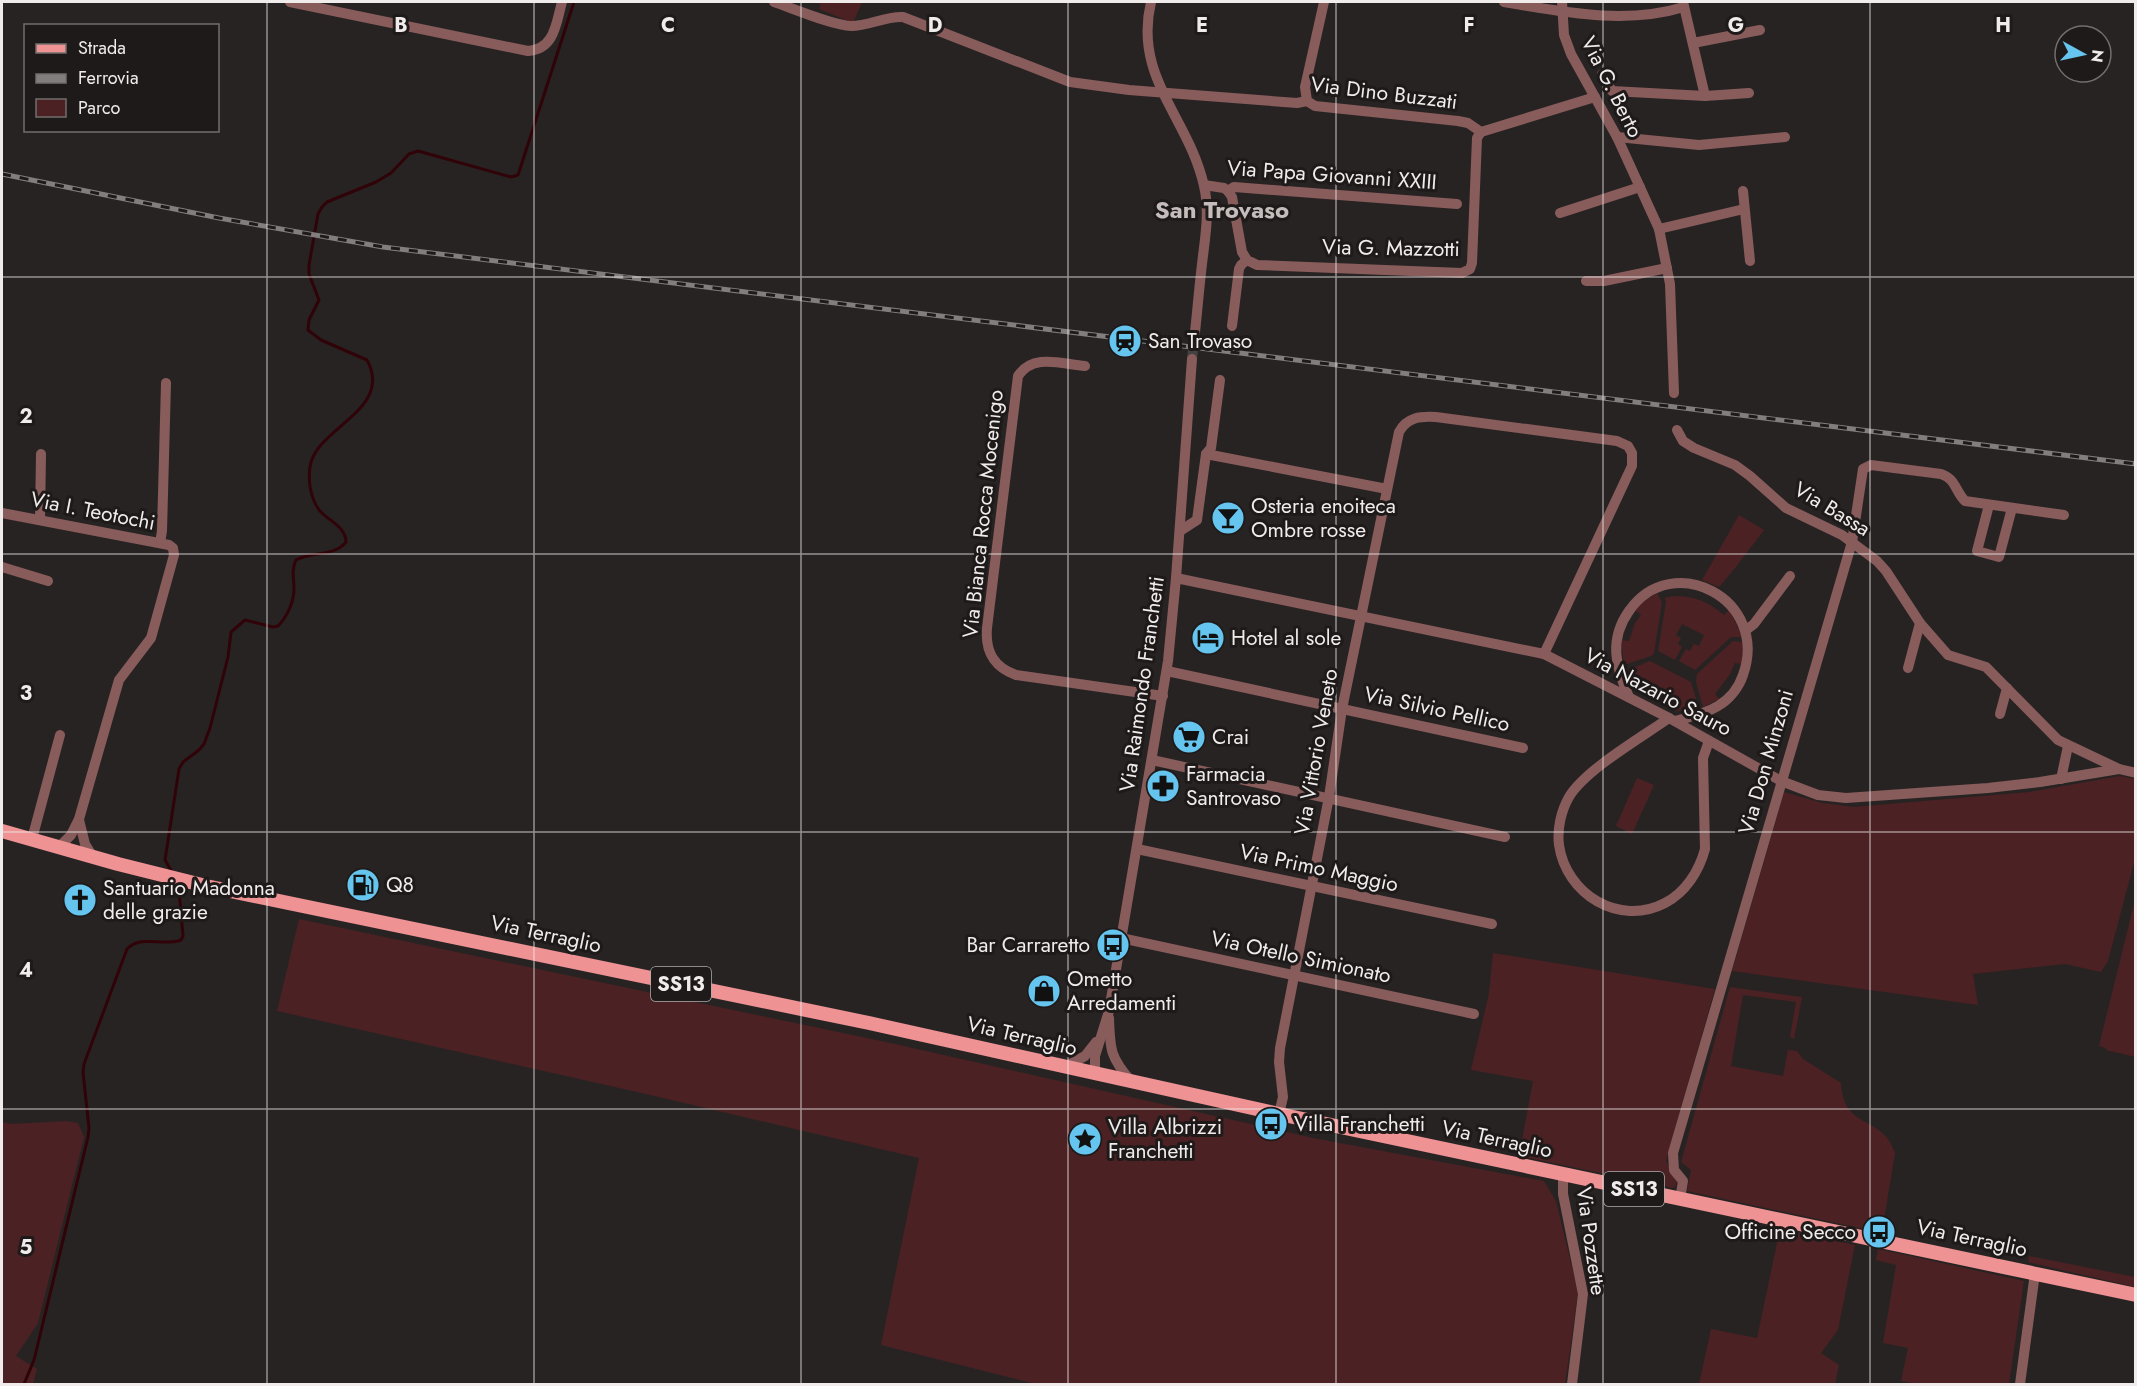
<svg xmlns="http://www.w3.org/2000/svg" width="2137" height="1386" font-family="Jost,sans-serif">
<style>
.green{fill:#4b2123}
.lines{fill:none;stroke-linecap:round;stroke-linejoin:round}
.stream{stroke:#300308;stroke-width:3}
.minor-tunnel{stroke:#464141;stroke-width:10;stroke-dasharray:10 5;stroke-linecap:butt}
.minor{stroke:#895c5c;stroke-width:10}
.major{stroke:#ef9294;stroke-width:14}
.rail-casing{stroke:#827e7e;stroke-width:5}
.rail{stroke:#1f1a1a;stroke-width:3;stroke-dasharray:9;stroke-linecap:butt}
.grid{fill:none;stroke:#f0ecec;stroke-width:1.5;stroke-opacity:0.55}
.labels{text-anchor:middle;stroke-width:6;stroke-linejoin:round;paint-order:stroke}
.shield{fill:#1f1a1a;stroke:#b1adad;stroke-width:1.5}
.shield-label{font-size:20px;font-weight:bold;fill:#f0ecec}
.street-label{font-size:21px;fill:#f0ecec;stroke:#1f1a1a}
.poi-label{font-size:21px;fill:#f0ecec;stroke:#1f1a1a;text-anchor:start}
.quarter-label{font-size:24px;font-weight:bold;fill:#c4bdbc;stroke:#1f1a1a}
.grid-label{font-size:20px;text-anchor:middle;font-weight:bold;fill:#f0ecec;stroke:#1f1a1a;stroke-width:6;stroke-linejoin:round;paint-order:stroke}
</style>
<rect width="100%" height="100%" fill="#282323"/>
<g class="green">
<polygon points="813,2 862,2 853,23 819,9 821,4"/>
<polygon points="1739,515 1764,530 1735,568 1719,587 1702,580"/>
<polygon points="1657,593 1662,602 1654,653 1651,656 1624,665 1621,640 1629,641 1635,623 1641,615 1635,610 1641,603"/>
<path d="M1673,596c21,0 35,5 51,19l5,-5 14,27h-12l-36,33 -16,-9 7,-12 4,2 4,-7 5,2 5,-11 -22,-11 -6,11 5,3 -3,6 4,3 -7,13 -17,-9 8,-49 -1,-4z"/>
<polygon points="1733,641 1743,642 1742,664 1735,663 1730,674 1715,694 1719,699 1703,707 1696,682 1697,674"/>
<path d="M1650,661l41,21 8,27 -25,2c-4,-10 -26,-21 -36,-19 -2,-8 -9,-13 -13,-21z"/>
<polygon points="2120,776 2135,779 2135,859 2108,961 2101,972 2065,964 1973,974 1978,1005 1732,971 1784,792 1822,803 1854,807 2029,792"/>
<polygon points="1637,778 1654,785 1632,834 1616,826"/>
<polygon points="2135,900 2135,1057 2106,1050 2106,1048 2099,1046"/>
<polygon points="299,919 886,1042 1313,1138 1544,1181 1556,1201 1578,1292 1565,1384 1036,1384 881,1345 919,1158 646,1094 277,1011"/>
<polygon points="1493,953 1715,989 1666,1161 1677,1181 1676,1186 1673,1188 1519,1156 1533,1081 1471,1070 1489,993"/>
<path d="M1730,987l72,10 -8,42 -4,-2 6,-35 -53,-7 -12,71 52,10 5,-26 9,1 6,8 38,24c3,49 41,30 54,70l-12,73 -5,6 -191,-41 4,-21 -10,-8z"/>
<polygon points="66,1121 78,1123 84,1137 38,1323 16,1356 37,1369 33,1384 2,1384 2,1122 11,1124"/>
<polygon points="1780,1229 1855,1245 1838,1330 1821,1353 1839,1365 1835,1384 1699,1384 1711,1329 1757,1338"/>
<polygon points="1878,1249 2024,1281 2009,1384 1917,1384 1901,1381 1908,1348 1883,1343 1896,1265 1876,1260"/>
<polygon points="2029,1256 2135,1277 2135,1287 2028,1262"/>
</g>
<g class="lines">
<g class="stream">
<path d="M172,872l-7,-12 14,-91 4,-7 16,-12 5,-6 6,-16 18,-71 3,-25 14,-12 28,7 5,-1c9,-9 16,-24 16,-37 0,-12 -3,-18 2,-29 16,-9 38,-3 50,-18 0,-15 -17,-21 -26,-31 -10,-12 -13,-34 -9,-49 11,-36 82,-54 56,-102l-46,-20 -13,-10 1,-10 10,-20 -10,-26v-9l9,-51 4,-7 5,-5 49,-20 15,-9 18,-19 9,-3 93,26 7,-2 56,-173"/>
<path d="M24,1384l10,-24 54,-223 1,-9 -6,-56 1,-8 43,-115c15,-15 35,-2 54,-9l2,-4 -4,-46 -2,-6"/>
</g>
<polyline class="minor-tunnel" points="1192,359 1194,341"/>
<g class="minor">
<path d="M290,2l238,49c27,-2 28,-28 34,-49"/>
<path d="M774,2c18,6 60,24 77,24 18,0 34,-10 52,-9l167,65 59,8 168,13 10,-2 8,5 143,15 10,2 13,9 114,-35"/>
<path d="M1151,2c-18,76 38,116 53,184 6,26 1,52 -2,78 -3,25 -5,51 -8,77"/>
<path d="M1504,2c60,10 121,23 180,5"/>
<polyline points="1562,2 1564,35 1571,54 1617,137 1659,229 1670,284 1674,393"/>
<polyline points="1683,2 1705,96"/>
<polyline points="1693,43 1760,30"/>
<polyline points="1602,74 1612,91 1705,96 1749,93"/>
<polyline points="1307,101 1305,87 1324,2"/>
<polyline points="1617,137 1699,145 1785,137"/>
<polyline points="1204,185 1224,188 1228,191 1234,187 1457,204"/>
<polyline points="1228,191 1232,197 1242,252 1247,260 1257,265 1462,273 1470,269 1472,263 1477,138 1481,132"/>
<polyline points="1743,191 1750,261"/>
<polyline points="1560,213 1640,187"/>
<polyline points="1659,229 1744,209"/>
<polyline points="1586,281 1604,281 1667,268"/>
<polyline points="1232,326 1239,269 1241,265 1247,260"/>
<path d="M1085,366c-24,-2 -52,-13 -67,10l-31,252c-2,24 7,39 29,47l147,21"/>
<polyline points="1677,430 1683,441 1694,448 1735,465 1750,476 1786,508 1842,535 1877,561 1886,571 1920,623 1948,655 1986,667 2058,740 2119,769 2136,773"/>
<polyline points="1206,454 1211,448 1220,380"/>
<polyline points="1989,505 1977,551 1999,557 2012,508"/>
<polyline points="2,513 169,545 173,548 174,555 151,638 119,680 79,819 71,835 59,847"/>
<polyline points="40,520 41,454"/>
<polyline points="1180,531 1197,520 1206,454 1387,489"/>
<polyline points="160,543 162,531 166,383"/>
<polyline points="2,567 48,581"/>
<polyline points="1176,578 1544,654 1669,718 1781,781 1818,795 1846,798 1988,788 2040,782 2119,769"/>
<polyline points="1746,630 1754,624 1790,576"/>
<polyline points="1908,668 1920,623"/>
<polyline points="1167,671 1523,748"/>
<path d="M1629,697c-14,-31 -20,-58 0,-86 43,-62 141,-12 114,64 -4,12 -13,24 -25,31 -13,8 -29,11 -43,15"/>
<polyline points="2000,714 2007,688"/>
<path d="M1669,718c-27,19 -84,52 -100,79 -8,14 -12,32 -10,48 7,49 60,82 106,58 21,-11 34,-32 40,-54l-2,-91 6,-17"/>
<polyline points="1152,760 1505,837"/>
<polyline points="2061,779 2068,746"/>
<polyline points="79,820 85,844 93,857"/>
<polyline points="32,839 60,735"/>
<polyline points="1137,849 1492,924"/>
<polyline points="1121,938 1474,1014"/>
<path d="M1109,1018c1,31 1,40 23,64"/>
<polyline points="1065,1067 1085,1056 1096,1042"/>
<polyline points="1095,1074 1095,1056 1109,1011 1168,661 1176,578 1192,359"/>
<path d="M1279,1114l4,-17 -4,-35 1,-14 49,-251 13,-88 57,-277c8,-15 22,-16 37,-15l181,24 11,5 4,7v13l-88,188"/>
<polyline points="1563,1174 1563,1194 1583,1294 1572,1384"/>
<path d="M1680,1199l3,-18 -9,-11 -1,-17 179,-611 11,-73 8,-4 70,9c15,5 14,17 24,27l99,14"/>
<polyline points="2020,1384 2035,1273"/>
</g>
<polyline class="major" points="2,831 118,864 206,886 869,1023 1279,1114 2136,1295"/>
<defs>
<polyline id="rail" points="2,174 219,218 383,247 2136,464"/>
</defs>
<use href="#rail" class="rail-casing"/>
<use href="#rail" class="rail"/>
</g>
<path class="grid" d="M267,2v1382M534,2v1382M801,2v1382M1068,2v1382M1336,2v1382M1603,2v1382M1870,2v1382M2,277h2134M2,554h2134M2,832h2134M2,1109h2134"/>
<defs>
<symbol id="station-disc" viewBox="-11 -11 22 22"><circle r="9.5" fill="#65c5ee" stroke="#1f1a1a"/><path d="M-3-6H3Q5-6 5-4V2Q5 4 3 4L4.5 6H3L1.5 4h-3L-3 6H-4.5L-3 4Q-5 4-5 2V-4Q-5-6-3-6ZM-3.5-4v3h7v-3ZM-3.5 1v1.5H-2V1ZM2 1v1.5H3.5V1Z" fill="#111"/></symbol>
<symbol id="bar-disc" viewBox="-11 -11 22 22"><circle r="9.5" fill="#65c5ee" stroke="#1f1a1a"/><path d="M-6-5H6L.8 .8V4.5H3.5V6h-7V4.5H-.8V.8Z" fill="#111"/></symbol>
<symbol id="hotel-disc" viewBox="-11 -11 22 22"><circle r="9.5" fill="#65c5ee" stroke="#1f1a1a"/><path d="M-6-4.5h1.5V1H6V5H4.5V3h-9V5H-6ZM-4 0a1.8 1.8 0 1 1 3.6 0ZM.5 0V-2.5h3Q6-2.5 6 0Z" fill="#111"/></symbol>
<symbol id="supermarket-disc" viewBox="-11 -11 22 22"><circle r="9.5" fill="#65c5ee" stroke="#1f1a1a"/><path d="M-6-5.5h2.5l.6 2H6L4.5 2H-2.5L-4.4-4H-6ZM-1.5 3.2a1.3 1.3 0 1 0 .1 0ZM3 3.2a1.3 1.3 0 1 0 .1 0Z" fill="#111"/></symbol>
<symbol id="pharmacy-disc" viewBox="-11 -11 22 22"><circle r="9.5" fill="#65c5ee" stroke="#1f1a1a"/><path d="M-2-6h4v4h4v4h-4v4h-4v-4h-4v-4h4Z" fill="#111"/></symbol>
<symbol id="fuel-disc" viewBox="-11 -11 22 22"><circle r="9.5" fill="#65c5ee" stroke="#1f1a1a"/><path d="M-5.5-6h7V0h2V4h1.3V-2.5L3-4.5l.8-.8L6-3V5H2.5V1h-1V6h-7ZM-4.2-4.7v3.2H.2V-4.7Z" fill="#111"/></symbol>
<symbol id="church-disc" viewBox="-11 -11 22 22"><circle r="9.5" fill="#65c5ee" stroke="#1f1a1a"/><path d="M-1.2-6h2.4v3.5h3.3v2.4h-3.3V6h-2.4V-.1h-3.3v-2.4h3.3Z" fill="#111"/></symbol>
<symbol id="bus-disc" viewBox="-11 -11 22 22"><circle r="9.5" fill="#65c5ee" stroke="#1f1a1a"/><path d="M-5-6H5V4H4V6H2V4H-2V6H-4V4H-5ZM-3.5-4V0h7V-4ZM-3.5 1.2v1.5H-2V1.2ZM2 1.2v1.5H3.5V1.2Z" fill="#111"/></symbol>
<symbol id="shop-disc" viewBox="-11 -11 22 22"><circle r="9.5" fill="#65c5ee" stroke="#1f1a1a"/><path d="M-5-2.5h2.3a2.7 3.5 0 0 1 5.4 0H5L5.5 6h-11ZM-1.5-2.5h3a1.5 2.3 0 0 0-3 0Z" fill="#111"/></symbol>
<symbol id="sight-disc" viewBox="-11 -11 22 22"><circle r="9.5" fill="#65c5ee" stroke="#1f1a1a"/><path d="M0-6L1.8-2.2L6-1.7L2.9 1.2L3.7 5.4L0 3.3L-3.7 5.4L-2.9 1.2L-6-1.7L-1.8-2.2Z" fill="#111"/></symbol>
</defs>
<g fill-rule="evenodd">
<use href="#station-disc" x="1106" y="322" width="38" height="38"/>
<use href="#bar-disc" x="1209" y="499" width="38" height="38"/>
<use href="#hotel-disc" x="1189" y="619" width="38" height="38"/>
<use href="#supermarket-disc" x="1170" y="718" width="38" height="38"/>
<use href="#pharmacy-disc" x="1144" y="767" width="38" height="38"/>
<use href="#fuel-disc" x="344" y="866" width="38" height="38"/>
<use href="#church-disc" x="61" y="881" width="38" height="38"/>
<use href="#bus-disc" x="1094" y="926" width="38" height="38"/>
<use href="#shop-disc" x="1025" y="972" width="38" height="38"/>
<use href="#bus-disc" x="1252" y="1105" width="38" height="38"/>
<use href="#sight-disc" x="1066" y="1120" width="38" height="38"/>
<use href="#bus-disc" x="1860" y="1213" width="38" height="38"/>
</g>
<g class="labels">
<g class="shield">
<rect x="651" y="967" width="60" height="34" rx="4.5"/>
<rect x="1604" y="1172" width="60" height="34" rx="4.5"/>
</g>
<g class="shield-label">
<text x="681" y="991">SS13</text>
<text x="1634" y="1196">SS13</text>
</g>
<g class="street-label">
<text transform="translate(1612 87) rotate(63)" y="7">Via G. Berto</text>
<text transform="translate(1384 93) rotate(7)" y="7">Via Dino Buzzati</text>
<text transform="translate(1332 175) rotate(4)" y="7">Via Papa Giovanni XXIII</text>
<text transform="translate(1391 248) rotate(1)" y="7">Via G. Mazzotti</text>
<text transform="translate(1832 509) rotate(31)" y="7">Via Bassa</text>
<text transform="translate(93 511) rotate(11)" y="7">Via I. Teotochi</text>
<text transform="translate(983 514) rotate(-84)" y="7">Via Bianca Rocca Mocenigo</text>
<text transform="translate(1142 684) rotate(-82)" y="7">Via Raimondo Franchetti</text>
<text transform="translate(1658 692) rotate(28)" y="7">Via Nazario Sauro</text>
<text transform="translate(1437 709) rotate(12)" y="7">Via Silvio Pellico</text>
<text transform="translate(1316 752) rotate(-80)" y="7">Via Vittorio Veneto</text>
<text transform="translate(1766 762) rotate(-74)" y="7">Via Don Minzoni</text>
<text transform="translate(1319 868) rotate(12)" y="7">Via Primo Maggio</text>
<text transform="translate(546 934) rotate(12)" y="7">Via Terraglio</text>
<text transform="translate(1301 957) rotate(12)" y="7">Via Otello Simionato</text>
<text transform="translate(1022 1036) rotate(13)" y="7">Via Terraglio</text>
<text transform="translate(1497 1139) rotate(12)" y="7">Via Terraglio</text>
<text transform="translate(1972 1238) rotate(12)" y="7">Via Terraglio</text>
<text transform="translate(1591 1241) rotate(82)" y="7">Via Pozzette</text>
</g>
<g class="poi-label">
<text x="1148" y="348">San Trovaso</text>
<text x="1251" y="513">Osteria enoiteca<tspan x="1251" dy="24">Ombre rosse</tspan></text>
<text x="1231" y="645">Hotel al sole</text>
<text x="1212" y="744">Crai</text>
<text x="1186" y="781">Farmacia<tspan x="1186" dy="24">Santrovaso</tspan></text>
<text x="386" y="892">Q8</text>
<text x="103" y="895">Santuario Madonna<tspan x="103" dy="24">delle grazie</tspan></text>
<text x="1090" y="952" text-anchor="end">Bar Carraretto</text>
<text x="1067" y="986">Ometto<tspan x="1067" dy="24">Arredamenti</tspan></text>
<text x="1294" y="1131">Villa Franchetti</text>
<text x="1108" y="1134">Villa Albrizzi<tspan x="1108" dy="24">Franchetti</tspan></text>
<text x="1856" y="1239" text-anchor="end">Officine Secco</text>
</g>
<g class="quarter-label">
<text x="1222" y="218">San Trovaso</text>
</g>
</g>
<g class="grid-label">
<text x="401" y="32">B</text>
<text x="668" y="32">C</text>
<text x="935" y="32">D</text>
<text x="1202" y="32">E</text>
<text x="1469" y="32">F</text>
<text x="1736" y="32">G</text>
<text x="2003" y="32">H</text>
<text x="26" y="423">2</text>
<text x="26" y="700">3</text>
<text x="26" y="977">4</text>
<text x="26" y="1254">5</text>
</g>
<rect width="2137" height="1386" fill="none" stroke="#f0ecec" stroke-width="6"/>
<rect x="24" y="24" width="195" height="108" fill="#1f1a1a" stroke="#736e6e" stroke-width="1.5"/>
<rect x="36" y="44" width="30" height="9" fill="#ef9294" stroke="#736e6e" stroke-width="1.5"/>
<text x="78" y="54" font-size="18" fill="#f0ecec">Strada</text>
<rect x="36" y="74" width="30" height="9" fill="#827e7e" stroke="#736e6e" stroke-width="1.5"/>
<text x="78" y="84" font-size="18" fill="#f0ecec">Ferrovia</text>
<rect x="36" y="99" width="30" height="18" fill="#4b2123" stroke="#736e6e" stroke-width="1.5"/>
<text x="78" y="114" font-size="18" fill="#f0ecec">Parco</text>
<g transform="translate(2083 54) rotate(98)"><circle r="28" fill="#1f1a1a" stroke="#736e6e" stroke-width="1.5"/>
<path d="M0-4.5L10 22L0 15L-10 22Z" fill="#65c5ee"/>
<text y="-9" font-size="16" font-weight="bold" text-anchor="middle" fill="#f0ecec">N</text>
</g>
</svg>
